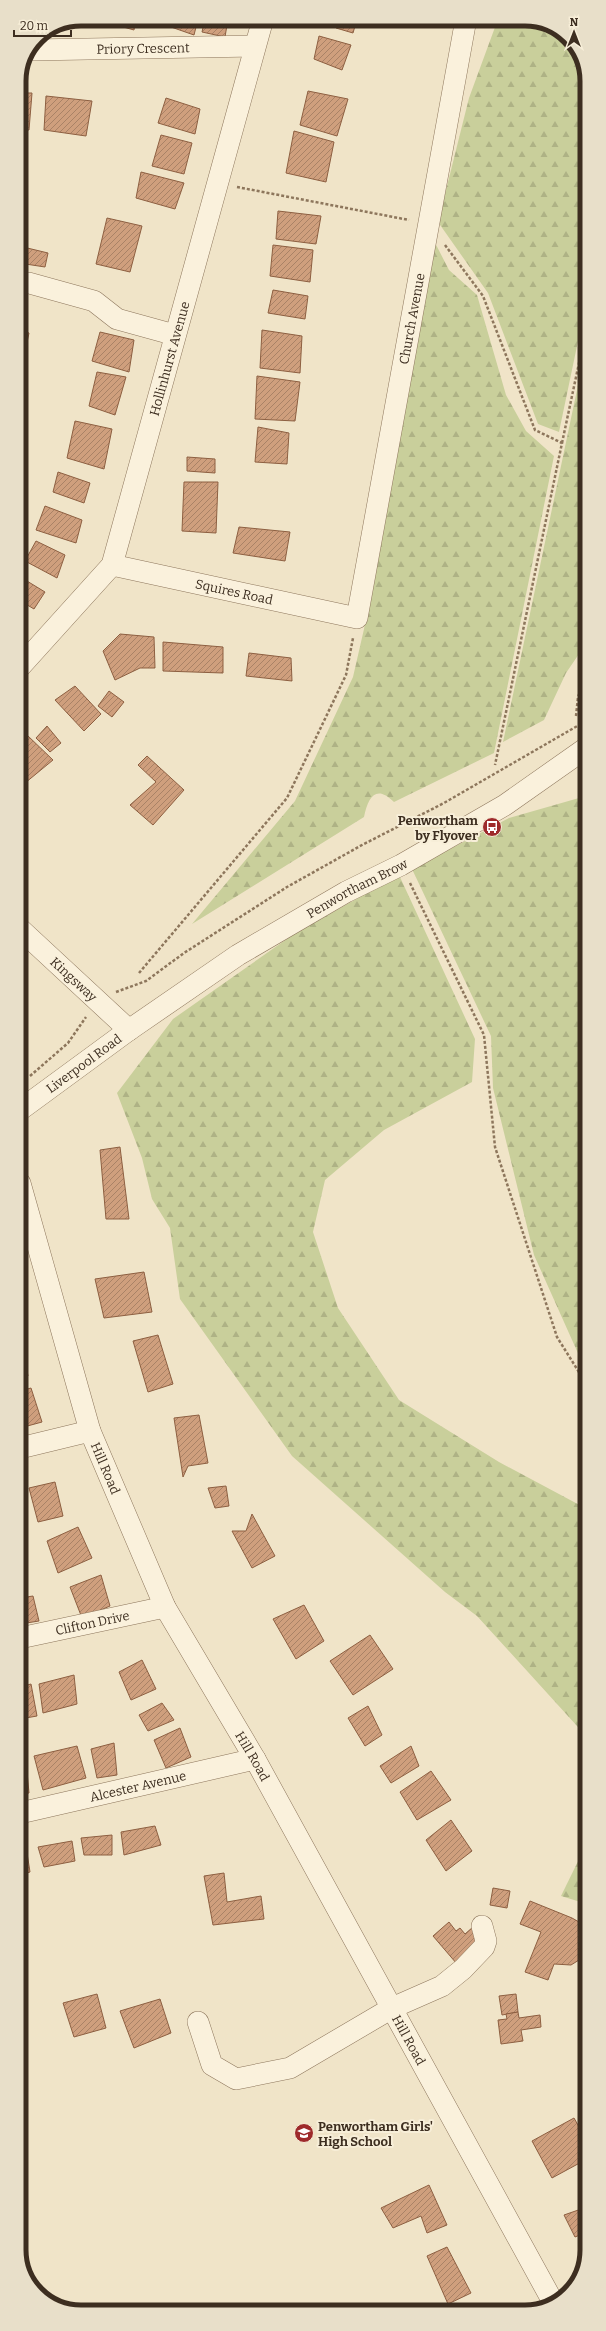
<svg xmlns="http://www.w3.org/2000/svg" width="606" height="2331" font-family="Bitter,serif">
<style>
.forest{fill:url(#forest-firs)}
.building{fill:url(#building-hatch);stroke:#8d5f41}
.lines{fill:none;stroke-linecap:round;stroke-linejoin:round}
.minor-casing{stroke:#8d765c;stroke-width:22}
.path{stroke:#8d765c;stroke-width:2.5;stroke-dasharray:3 2;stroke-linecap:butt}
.minor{stroke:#faf1dc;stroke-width:21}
.labels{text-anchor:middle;stroke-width:4;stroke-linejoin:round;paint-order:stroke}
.street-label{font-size:13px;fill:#3d2e20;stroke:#f7eed8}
.poi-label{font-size:13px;font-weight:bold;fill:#3d2e20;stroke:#f7eed8;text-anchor:end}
.rim{fill:none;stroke:#3d2e20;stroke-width:5}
</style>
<defs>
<pattern id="forest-firs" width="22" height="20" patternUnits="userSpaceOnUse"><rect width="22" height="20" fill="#c9cf9b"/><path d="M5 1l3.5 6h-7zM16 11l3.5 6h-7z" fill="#aeb285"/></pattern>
<pattern id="building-hatch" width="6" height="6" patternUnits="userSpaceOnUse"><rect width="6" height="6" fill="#cf9f7d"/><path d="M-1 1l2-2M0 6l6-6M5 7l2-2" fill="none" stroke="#a98266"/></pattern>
</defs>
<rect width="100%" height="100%" fill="#f0e4c8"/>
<g class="forest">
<polygon points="498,19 533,20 566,35 586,69 586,303 559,432 538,424 488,293 438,222 469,98"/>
<path d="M431,235l18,35 28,25 29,100 20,36 28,25 -60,297 -100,49c-18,-18 -26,-5 -30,15l-172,107 103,-123 58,-124 11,-48z"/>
<polygon points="586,347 586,629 581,651 566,673 544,720 503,742"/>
<polygon points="586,796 587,1368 581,1360 534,1255 493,1088 491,1036 412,869 509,818"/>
<polygon points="399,875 475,1039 472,1082 384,1130 325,1180 313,1232 338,1308 399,1400 499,1462 587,1509 587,1737 477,1616 445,1592 292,1456 180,1299 170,1228 152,1199 142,1158 117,1093 173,1019 294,934"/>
<polygon points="587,1843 587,1904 561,1896"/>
</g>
<g class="building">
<polygon points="81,19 89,19 85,27 72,23"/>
<polygon points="103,19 136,19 134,30 102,21"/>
<polygon points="148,19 198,19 194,35"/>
<polygon points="205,19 228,19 225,37 202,32"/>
<polygon points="338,19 357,19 353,33 336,28"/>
<polygon points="319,36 351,45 342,70 314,59"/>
<polygon points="308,91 348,99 337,136 300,125"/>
<polygon points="19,93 32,93 29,130 19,129"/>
<polygon points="46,96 92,101 86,136 44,130"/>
<polygon points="166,98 200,109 195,134 158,123"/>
<polygon points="294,131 334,142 326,182 286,173"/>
<polygon points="161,135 192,143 184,174 152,166"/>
<polygon points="141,172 184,183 175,209 136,198"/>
<polygon points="278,211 321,216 316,244 276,239"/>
<polygon points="107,218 142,226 130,272 96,264"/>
<polygon points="273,245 313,250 310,282 270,276"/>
<polygon points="19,246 48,253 45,267 19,263"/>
<polygon points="273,290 308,296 305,319 268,313"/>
<polygon points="19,330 29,333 26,347 19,346"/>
<polygon points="262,330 302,336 300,373 260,368"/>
<polygon points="100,332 134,340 129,372 92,361"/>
<polygon points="97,372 126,377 115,415 89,406"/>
<polygon points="257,376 300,382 295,421 255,419"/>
<polygon points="75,421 112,429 104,469 67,458"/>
<polygon points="258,427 289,433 287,464 255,462"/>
<polygon points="187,457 215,459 215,473 187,471"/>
<polygon points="58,472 90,483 84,503 53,492"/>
<polygon points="184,482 218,482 216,533 182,531"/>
<polygon points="45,506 82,520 76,543 36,530"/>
<polygon points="239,527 290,532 285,561 233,553"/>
<polygon points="36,541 65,555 57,578 25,561"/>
<polygon points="22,578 45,592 34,609 19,600 19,583"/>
<polygon points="120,634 154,637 155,668 140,668 115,680 103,651"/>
<polygon points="163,642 223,647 223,673 163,671"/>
<polygon points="249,653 291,658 292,681 246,676"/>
<polygon points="75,686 101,714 84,731 55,700"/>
<polygon points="109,691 124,702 112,717 98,706"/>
<polygon points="47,726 61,743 50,752 36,738"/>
<polygon points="27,735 53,760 25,783 19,778 19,742"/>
<polygon points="147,756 184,790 153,825 130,805 156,782 138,765"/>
<polygon points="120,1147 129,1219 106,1219 100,1150"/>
<polygon points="144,1272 152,1312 104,1318 95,1279"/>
<polygon points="20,1333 28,1376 20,1378"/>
<polygon points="158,1335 173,1384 148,1392 133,1341"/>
<polygon points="31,1388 42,1422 20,1428 20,1391"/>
<polygon points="199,1415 208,1463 188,1466 183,1477 174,1418"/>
<polygon points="55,1482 63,1516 38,1522 29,1488"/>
<polygon points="226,1486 229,1506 215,1508 208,1488"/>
<polygon points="252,1514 275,1556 252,1568 232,1531 246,1531"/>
<polygon points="78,1527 92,1558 58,1573 47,1541"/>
<polygon points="101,1575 110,1606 82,1618 70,1587"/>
<polygon points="33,1596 39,1621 20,1624 20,1598"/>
<polygon points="304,1605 324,1641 296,1659 273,1619"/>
<polygon points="370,1635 393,1669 353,1695 330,1661"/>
<polygon points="142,1660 156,1689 131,1700 119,1672"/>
<polygon points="74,1675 77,1704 43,1713 39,1684"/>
<polygon points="31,1684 37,1716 20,1719 20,1687"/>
<polygon points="162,1703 174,1720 148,1731 139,1715"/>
<polygon points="368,1706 382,1735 365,1746 348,1718"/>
<polygon points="180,1728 191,1757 166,1768 154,1740"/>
<polygon points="114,1743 117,1775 97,1778 91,1749"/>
<polygon points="77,1746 86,1778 43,1790 34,1756"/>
<polygon points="411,1746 419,1766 391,1783 380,1766"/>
<polygon points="26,1761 29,1793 20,1794 20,1762"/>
<polygon points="431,1771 451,1800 417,1820 400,1792"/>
<polygon points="451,1820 472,1851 446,1871 426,1840"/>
<polygon points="155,1826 161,1845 124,1855 121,1832"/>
<polygon points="112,1835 112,1855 84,1855 81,1838"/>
<polygon points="72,1841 75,1861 44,1867 38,1847"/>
<polygon points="27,1853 30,1872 20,1875 20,1854"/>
<polygon points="224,1873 227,1902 261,1896 264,1919 213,1925 204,1876"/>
<polygon points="493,1888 510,1891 507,1908 490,1905"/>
<polygon points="530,1901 572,1918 579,1922 587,1935 587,1948 579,1960 571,1965 554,1964 548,1980 525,1972 541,1932 520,1924"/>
<polygon points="449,1922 456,1931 460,1928 465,1934 473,1927 485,1940 457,1964 433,1936"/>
<polygon points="97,1994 106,2028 74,2037 63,2003"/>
<polygon points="516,1994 518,2012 502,2015 499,1996"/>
<polygon points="160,1999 171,2033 134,2048 120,2011"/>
<polygon points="518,2012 519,2018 540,2015 541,2027 521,2030 523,2041 501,2044 498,2020 507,2019 506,2014"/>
<polygon points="574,2118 587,2141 587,2159 552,2178 532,2141"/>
<polygon points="429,2185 447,2225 427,2233 421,2216 393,2228 381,2208"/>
<polygon points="587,2207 587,2232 575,2237 564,2215"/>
<polygon points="447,2247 471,2293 448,2304 427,2256"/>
</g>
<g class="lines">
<defs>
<g id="minor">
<path id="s1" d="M32,50l223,-4"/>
<polyline points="29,283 94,301 117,319 175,335"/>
<path id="s2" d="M112,565l245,53 109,-599"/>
<path id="s3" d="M19,668l93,-103 151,-546"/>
<path id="s4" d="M19,928l110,102"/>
<path id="s5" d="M20,1110l109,-80 109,-75 108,-63 55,-27 104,-60 81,-57"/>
<path id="s6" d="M20,1183l70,248 75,176 90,152 298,543"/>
<polyline points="20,1448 90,1431"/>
<path id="s7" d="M20,1638l145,-31"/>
<path id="s8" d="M20,1813l235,-54"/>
<polyline points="198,2022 212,2065 236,2079 290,2068 392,2008 442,1986 463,1969 484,1947 486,1941 482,1926"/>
</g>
</defs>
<use href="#minor" class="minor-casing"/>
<g class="path">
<polyline points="237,187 409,220"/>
<polyline points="445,245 483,296 535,430 562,443 495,765"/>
<polyline points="562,443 586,330"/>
<polyline points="576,716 578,697 586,676"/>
<polyline points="410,883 484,1035 495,1147 557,1337 587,1385"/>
<polyline points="139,973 287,798 346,675 353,638"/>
<polyline points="116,992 146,981 184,953 287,887 362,845 444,803 586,721"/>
<polyline points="30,1076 68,1043 86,1017"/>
</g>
<use href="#minor" class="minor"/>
</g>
<defs>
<symbol id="bus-disc" viewBox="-11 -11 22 22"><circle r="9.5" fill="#9e2a2b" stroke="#f7eed8"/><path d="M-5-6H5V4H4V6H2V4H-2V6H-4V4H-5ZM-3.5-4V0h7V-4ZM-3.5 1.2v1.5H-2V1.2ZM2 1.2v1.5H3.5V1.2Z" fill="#fff"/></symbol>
<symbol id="school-disc" viewBox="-11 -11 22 22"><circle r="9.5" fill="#9e2a2b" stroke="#f7eed8"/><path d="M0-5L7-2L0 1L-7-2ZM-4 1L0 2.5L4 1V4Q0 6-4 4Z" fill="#fff"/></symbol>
</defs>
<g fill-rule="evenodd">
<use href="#bus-disc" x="481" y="816" width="22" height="22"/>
<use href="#school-disc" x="293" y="2122" width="22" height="22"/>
</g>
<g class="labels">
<g class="street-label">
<text dy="5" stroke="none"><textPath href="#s1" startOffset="111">Priory Crescent</textPath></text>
<text dy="5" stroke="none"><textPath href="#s2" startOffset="555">Church Avenue</textPath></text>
<text dy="5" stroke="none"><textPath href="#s3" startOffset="353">Hollinhurst Avenue</textPath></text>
<text dy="5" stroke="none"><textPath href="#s2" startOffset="125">Squires Road</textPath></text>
<text dy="5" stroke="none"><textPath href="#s5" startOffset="404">Penwortham Brow</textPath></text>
<text dy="5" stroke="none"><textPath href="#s4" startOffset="75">Kingsway</textPath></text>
<text dy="5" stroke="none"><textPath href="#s5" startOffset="79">Liverpool Road</textPath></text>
<text dy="5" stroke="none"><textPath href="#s6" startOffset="298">Hill Road</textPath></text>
<text dy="5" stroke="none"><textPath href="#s7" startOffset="74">Clifton Drive</textPath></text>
<text dy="5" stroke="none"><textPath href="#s6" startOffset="622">Hill Road</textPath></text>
<text dy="5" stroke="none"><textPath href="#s8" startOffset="121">Alcester Avenue</textPath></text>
<text dy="5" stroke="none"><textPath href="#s6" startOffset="946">Hill Road</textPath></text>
</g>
<g class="poi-label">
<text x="478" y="825">Penwortham<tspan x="478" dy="15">by Flyover</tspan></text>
<text x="318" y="2131" text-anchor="start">Penwortham Girls'<tspan x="318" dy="15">High School</tspan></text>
</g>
</g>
<path d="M0 0H606V2331H0ZM81 26H525A55 55 0 0 1 580 81V2250A55 55 0 0 1 525 2305H81A55 55 0 0 1 26 2250V81A55 55 0 0 1 81 26Z" fill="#e8dfc9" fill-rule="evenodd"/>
<path class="rim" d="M81 26H525A55 55 0 0 1 580 81V2250A55 55 0 0 1 525 2305H81A55 55 0 0 1 26 2250V81A55 55 0 0 1 81 26Z"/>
<g transform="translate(574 32)" stroke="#f7eed8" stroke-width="3" paint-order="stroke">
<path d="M0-3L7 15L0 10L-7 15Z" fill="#3d2e20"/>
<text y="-6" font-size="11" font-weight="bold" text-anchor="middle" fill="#3d2e20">N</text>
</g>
<path d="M14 30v6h57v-6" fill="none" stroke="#3d2e20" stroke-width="2"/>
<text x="20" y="30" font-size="12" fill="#3d2e20" stroke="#f7eed8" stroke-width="3" paint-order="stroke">20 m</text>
</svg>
